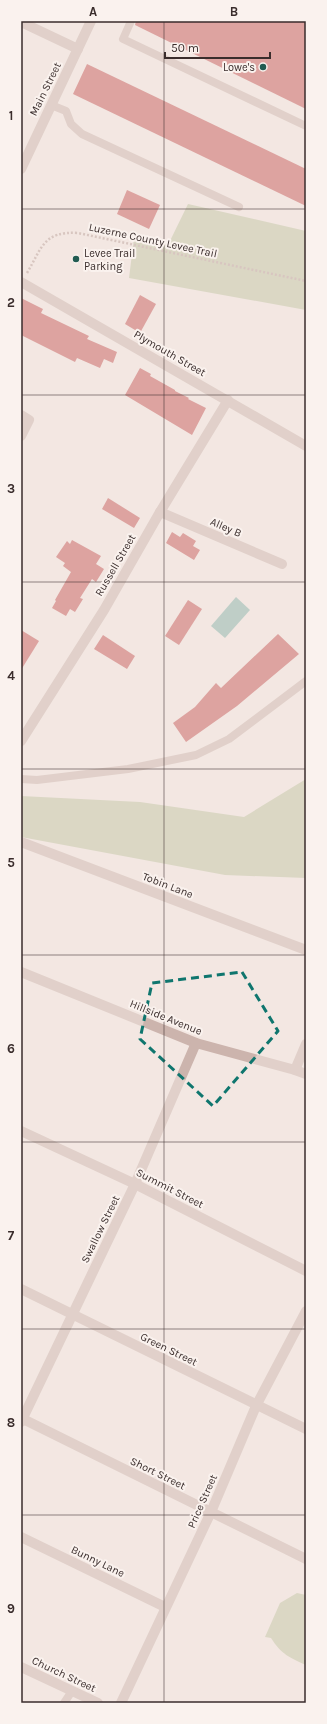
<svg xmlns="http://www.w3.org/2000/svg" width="327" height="1724" font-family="Karla,sans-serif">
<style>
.green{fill:#bfc3a1}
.water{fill:#81b0a7}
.building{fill:#c35050}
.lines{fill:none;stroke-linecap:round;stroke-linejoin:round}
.path{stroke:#b89d97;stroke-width:2.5;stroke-dasharray:2 2;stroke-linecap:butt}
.service{stroke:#ccb4ad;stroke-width:8}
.minor{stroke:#ccb4ad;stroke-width:10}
.tertiary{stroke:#ccb4ad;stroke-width:10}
.marked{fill:none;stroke:#0f766e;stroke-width:3;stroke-dasharray:8 5;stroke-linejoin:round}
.grid{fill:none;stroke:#3a2d2c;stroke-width:1;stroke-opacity:0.55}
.poi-dot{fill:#215b51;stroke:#faf2ee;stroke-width:1.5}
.labels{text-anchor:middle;stroke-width:4;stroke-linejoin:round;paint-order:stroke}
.poi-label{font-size:11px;fill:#3a2d2c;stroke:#faf2ee;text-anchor:end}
.street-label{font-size:11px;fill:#3a2d2c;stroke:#faf2ee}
.neatline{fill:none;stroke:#3a2d2c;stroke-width:1.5}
.grid-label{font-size:13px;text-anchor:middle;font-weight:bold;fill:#3a2d2c}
</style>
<rect width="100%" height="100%" fill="#f3e7e2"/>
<g class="green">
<polygon points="188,204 306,231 306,310 129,278 134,238 168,245"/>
<polygon points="306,779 306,878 225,875 21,837 21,796 140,802 244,817"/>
<path d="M297,1593l9,2v70c-16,-7 -25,-11 -35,-27l-6,-1 15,-34z"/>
</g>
<polygon class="water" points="236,597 250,610 225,638 211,626"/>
<g class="building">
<polygon points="136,21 306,21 306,109 135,25"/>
<polygon points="87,64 306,169 306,206 73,94"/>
<polygon points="127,190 160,205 149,229 117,214"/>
<polygon points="140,295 156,304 140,333 125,324"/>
<polygon points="21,298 43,309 41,313 89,336 87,339 117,352 113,363 104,359 100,368 77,358 75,362 21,335"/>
<polygon points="140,368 151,374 150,376 175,390 175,391 189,398 188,399 206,408 192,435 125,395"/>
<polygon points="108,498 140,518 134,528 102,509"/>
<polygon points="172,532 180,537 183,533 196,541 193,546 200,550 194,560 166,543"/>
<polygon points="72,540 101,556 96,564 104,569 96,582 92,579 80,598 83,599 75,612 70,609 66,616 52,608 56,601 55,600 71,572 63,566 65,563 56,557 67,541 70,544"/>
<polygon points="188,600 202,609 179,645 165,636"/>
<polygon points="21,630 39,641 21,670"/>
<polygon points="278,634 299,654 237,706 186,742 173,723 195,707 216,683 221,688"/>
<polygon points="103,635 135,656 127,669 94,649"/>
</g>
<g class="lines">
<path class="path" d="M27,273c15,-25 16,-42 51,-40l228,48"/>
<g class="service">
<polyline points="131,21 123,39 306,126"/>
<polyline points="51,105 66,111 71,124 82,134 239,207"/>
<polyline points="21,779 37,780 128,769 196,755 229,739 306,681"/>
<polyline points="64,1703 72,1691"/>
</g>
<g class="minor">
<polyline points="21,22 78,49"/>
<polyline points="21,282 306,446"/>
<polyline points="21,415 29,420 21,436"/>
<polyline points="160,512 282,564"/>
<polyline points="21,741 104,610 160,512 228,400"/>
<polyline points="21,842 306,950"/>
<polyline points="21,972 196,1043 295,1070 306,1074"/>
<polyline points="295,1070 306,1044"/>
<polyline points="21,1131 135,1184 306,1271"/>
<polyline points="21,1289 306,1429"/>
<polyline points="21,1418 306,1559"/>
<polyline points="21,1422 135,1184 196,1043"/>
<polyline points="21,1537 165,1607"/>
<polyline points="121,1703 211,1512 256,1406 306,1311"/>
</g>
<g class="tertiary">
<polyline points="21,169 91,21"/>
<polyline points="21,1667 98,1703"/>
</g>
</g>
<path d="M0 0H327V1724H0ZM242,972l36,59 -65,75 -73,-67 12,-56z" fill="#f3e7e2" fill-opacity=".55" fill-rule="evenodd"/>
<path class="marked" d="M242,972l36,59 -65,75 -73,-67 12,-56z"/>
<path class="grid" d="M164,21v1682M21,209h285M21,395h285M21,582h285M21,769h285M21,955h285M21,1142h285M21,1329h285M21,1515h285"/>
<g class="poi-dot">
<circle cx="263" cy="67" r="4"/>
<circle cx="76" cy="259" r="4"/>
</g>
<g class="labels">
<g class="poi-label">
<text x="255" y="71">Lowe's</text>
<text x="84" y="257" text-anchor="start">Levee Trail<tspan x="84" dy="13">Parking</tspan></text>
</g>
<g class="street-label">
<text transform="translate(45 89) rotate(-64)" y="4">Main Street</text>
<text transform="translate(153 240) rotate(12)" y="4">Luzerne County Levee Trail</text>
<text transform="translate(170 353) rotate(30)" y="4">Plymouth Street</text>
<text transform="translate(226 527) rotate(23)" y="4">Alley B</text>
<text transform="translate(115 565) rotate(-60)" y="4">Russell Street</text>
<text transform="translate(168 885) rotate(21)" y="4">Tobin Lane</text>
<text transform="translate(166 1017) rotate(22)" y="4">Hillside Avenue</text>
<text transform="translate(170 1188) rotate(27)" y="4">Summit Street</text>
<text transform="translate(100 1229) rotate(-64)" y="4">Swallow Street</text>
<text transform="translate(169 1349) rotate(26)" y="4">Green Street</text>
<text transform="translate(158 1473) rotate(26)" y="4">Short Street</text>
<text transform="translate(202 1501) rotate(-66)" y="4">Price Street</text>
<text transform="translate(98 1561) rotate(26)" y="4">Bunny Lane</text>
<text transform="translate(64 1674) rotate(25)" y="4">Church Street</text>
</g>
</g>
<rect width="327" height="1724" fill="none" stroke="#faf2ee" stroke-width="44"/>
<path d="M165 52v6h105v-6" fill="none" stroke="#3a2d2c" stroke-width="2"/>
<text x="171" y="52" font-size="12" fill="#3a2d2c" stroke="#faf2ee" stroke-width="3" paint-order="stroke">50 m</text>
<rect x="22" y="22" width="283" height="1680" class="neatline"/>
<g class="grid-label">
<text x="93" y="16">A</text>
<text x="234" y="16">B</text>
<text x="11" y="120">1</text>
<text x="11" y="307">2</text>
<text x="11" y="493">3</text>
<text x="11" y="680">4</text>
<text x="11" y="867">5</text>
<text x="11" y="1053">6</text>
<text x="11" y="1240">7</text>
<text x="11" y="1427">8</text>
<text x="11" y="1613">9</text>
</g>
</svg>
